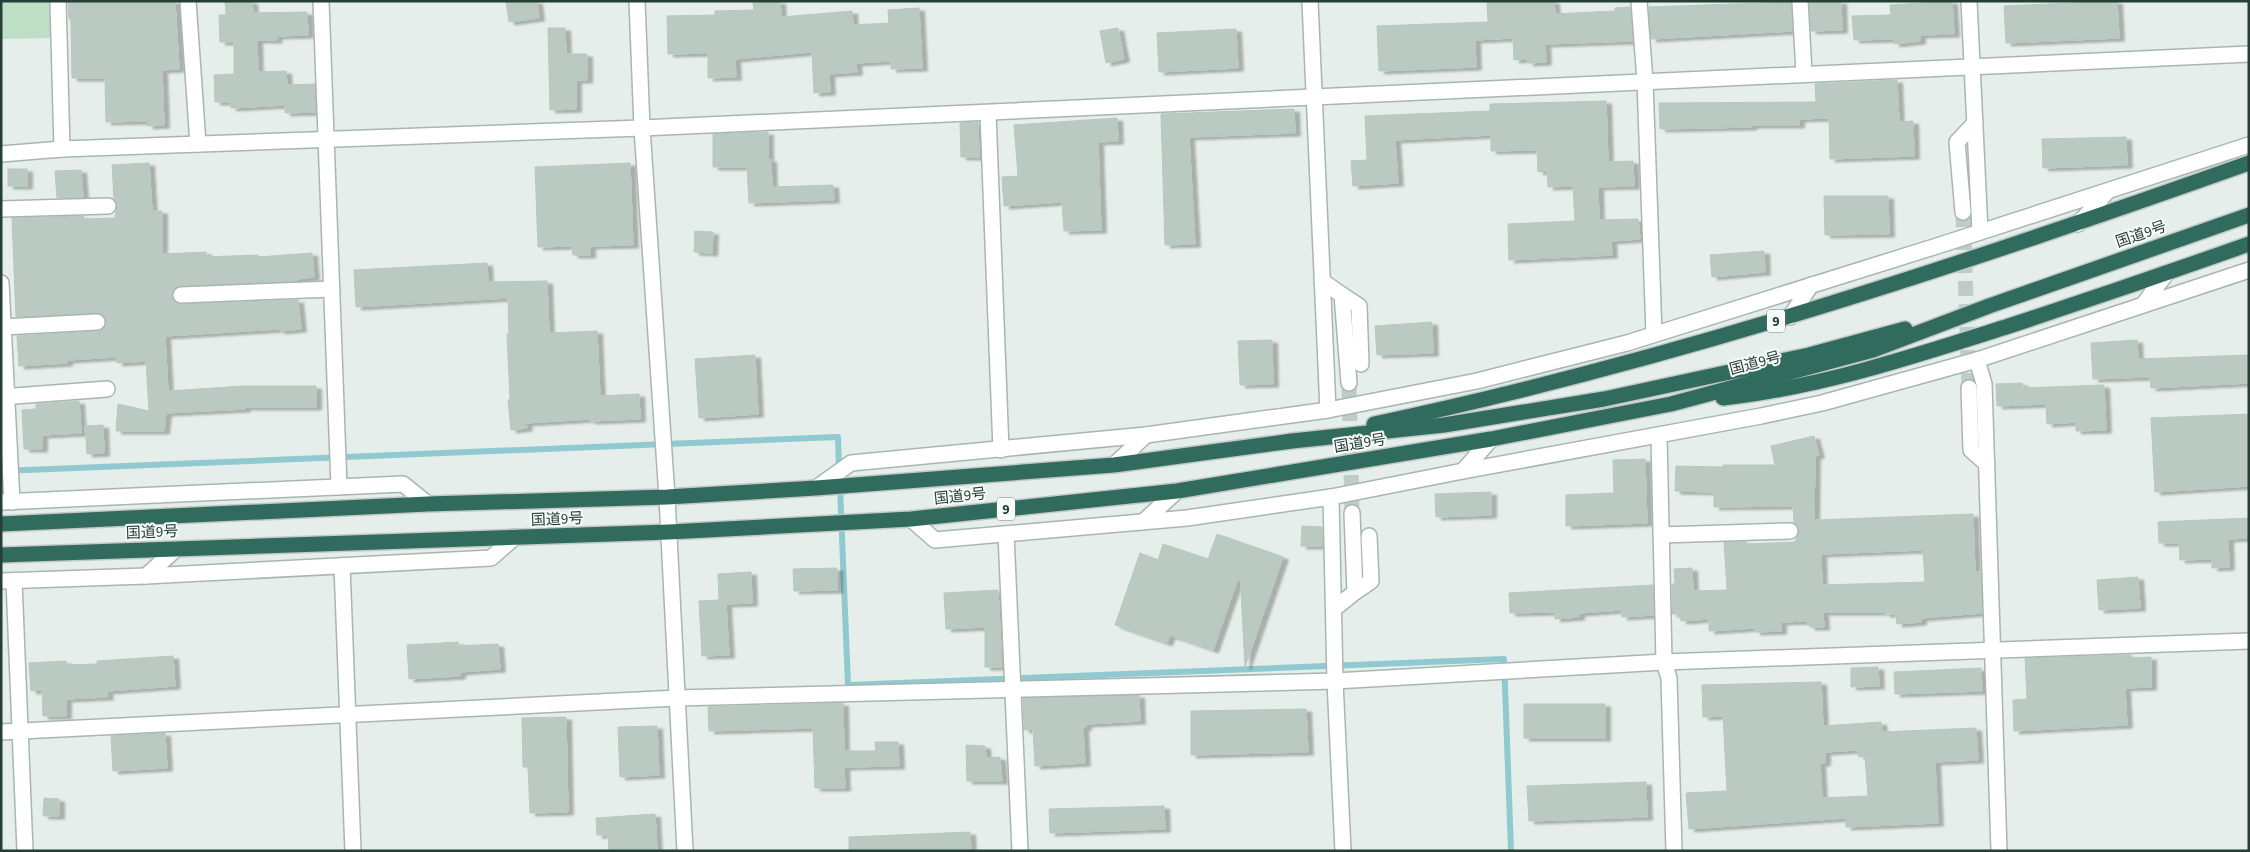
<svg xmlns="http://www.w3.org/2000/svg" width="2250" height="852" font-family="'Source Sans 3','Noto Sans JP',sans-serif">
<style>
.green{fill:#bfdec6}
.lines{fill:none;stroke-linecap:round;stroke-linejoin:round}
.stream{stroke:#90c9d0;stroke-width:6}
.building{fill:#bac9c2;stroke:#b8c7c0;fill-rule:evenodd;filter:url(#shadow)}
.minor-tunnel{stroke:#bfcbc6;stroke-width:15;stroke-dasharray:15 8;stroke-linecap:butt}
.minor-casing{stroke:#a8b6b1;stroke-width:18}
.highway-casing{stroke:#c2c9c7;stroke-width:18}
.minor{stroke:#fff;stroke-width:15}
.highway{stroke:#316b5d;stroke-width:15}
.labels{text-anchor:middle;stroke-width:4;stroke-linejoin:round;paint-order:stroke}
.shield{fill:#f6faf8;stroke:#647771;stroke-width:1}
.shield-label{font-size:14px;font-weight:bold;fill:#253f37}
.street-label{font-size:15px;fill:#253f37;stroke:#f6faf8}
</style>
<defs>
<filter id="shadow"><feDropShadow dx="5.5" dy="3" stdDeviation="1" flood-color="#0004"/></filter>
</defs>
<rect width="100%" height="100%" fill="#e5eeea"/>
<polygon class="green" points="1,1 49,1 51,38 1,39"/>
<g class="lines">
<g class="stream">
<polyline points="1,471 838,437 839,469"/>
<polyline points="840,487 848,685 1504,659 1511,851"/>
</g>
</g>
<g class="building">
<polygon points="68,1 175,1 179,69 162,70 164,125 148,126 147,121 106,122 105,78 72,78 71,19 69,19"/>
<polygon points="225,1 252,1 253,13 307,12 308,35 276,36 277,40 257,40 258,72 286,71 287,85 315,84 316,112 285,113 285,105 231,108 231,102 215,102 214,75 234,74 234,42 220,42 219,15 226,15"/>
<polygon points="506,1 537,1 539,18 509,22"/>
<polygon points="780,1 781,17 852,11 853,25 889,23 888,10 919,8 922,68 891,69 891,61 856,63 857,72 829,74 830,92 814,93 812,52 735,59 736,77 708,78 708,53 668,54 667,16 715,15 715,11 754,10 753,3"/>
<polygon points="1487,1 1554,1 1555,14 1615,11 1615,8 1630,7 1633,41 1545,44 1546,62 1528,63 1528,59 1514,60 1513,38 1475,40 1476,67 1379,71 1377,26 1488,22"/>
<polygon points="1841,1 1842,30 1811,31 1809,3"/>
<polygon points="1952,1 1954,34 1920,35 1920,41 1894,44 1894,39 1854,40 1852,16 1891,15 1890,5"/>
<polygon points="2117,1 2119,38 2006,43 2004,6"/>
<polygon points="1791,2 1792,31 1651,39 1649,7"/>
<polygon points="548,28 565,28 566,54 587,54 587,80 576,80 576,109 550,110"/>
<polygon points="1118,28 1124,59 1106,63 1100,31"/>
<polygon points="1236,29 1238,68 1159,72 1157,33"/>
<polygon points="1897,80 1899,122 1913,121 1914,156 1830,159 1829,118 1799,119 1799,125 1751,125 1751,127 1660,129 1659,103 1816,102 1815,84"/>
<polygon points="1606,101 1608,162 1633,161 1634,186 1598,187 1599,220 1638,219 1640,239 1611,241 1612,255 1509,260 1508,224 1575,221 1573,186 1548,187 1547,171 1538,172 1537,150 1491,151 1491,135 1395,140 1398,183 1353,186 1351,161 1367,160 1365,116 1490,111 1490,104"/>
<polygon points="1294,109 1295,133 1189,137 1195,244 1165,245 1161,114"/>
<polygon points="1117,118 1118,141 1098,142 1101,230 1064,231 1062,202 1004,206 1002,177 1018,176 1014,125"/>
<polygon points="978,122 979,157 961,157 960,123"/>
<polygon points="768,132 768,160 771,159 772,187 833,185 834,200 749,203 747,167 713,167 713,134"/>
<polygon points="2126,137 2127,165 2043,168 2042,139"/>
<polygon points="149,163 152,211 162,211 162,254 206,252 206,257 258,255 258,257 312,253 314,277 297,279 297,281 176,287 172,295 173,300 181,304 298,300 301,329 280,331 280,329 165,336 168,391 244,386 316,386 316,407 245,407 245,409 166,413 164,431 116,431 118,404 149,411 146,361 117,363 117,357 67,360 67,363 19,366 17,336 98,331 102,330 106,322 105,317 96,313 16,317 12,218 84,216 84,219 115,218 117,205 114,199 112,165"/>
<polygon points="630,163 633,245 590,246 590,255 573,255 572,246 538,247 535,167"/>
<rect x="8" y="169" width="19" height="17"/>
<polygon points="81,170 83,197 57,198 55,171"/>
<polygon points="1824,196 1888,196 1889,234 1825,235"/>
<polygon points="695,231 713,232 712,253 694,252"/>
<polygon points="1764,251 1765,272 1712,277 1710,255"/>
<polygon points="487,263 488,282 547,281 549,333 597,331 600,396 639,394 640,419 590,421 590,419 526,423 527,428 511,430 508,400 510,399 507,334 509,334 508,298 356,307 354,270"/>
<polygon points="1432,322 1433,353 1377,355 1375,326"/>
<polygon points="1272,340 1273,384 1240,385 1238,341"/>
<polygon points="2137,340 2138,359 2249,355 2249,383 2151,388 2150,377 2093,379 2091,343"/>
<polygon points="755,355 758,414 699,418 695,359"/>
<polygon points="2022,383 2023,388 2104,385 2106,430 2076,431 2076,422 2047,424 2046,404 1997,406 1996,384"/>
<polygon points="79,401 81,433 42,435 42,449 24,449 22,410 36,409 36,404"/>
<polygon points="2249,414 2249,486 2155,492 2151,418"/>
<polygon points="103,425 104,453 87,454 85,426"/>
<path d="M1814,436l5,19 -4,1 -1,64 159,-6 2,58h6l1,41 -61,5v4l-24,2 -1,-10h-11v-2h-62l1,15h-14l-3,-6 -26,1v9l-26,1v-4l-46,3v-12l-28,2 -1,-7h-8v-30h3l-1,-15 18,-1 1,23 34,-1 -3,-48h23v2l48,-2 4,-11 -5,-8 -1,-17 -79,1v-15l-39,-1 1,-25 47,1v-2h52l-4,-19zM1923,550l2,32 -103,3 -1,-31z"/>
<polygon points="1645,459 1647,523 1566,526 1566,495 1614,493 1613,460"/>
<polygon points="1491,492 1491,515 1436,517 1435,494"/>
<polygon points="2249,518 2249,538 2228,539 2229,567 2212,568 2212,559 2180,560 2179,543 2159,543 2158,522"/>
<polygon points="1302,526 1322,527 1323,546 1301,546"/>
<polygon points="1217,534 1283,557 1245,667 1240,573 1213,650 1170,635 1167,643 1115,625 1140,553 1158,560 1163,544 1208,559"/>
<polygon points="837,568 837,590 794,591 793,569"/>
<polygon points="751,572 752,603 726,604 729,655 702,656 699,601 719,600 718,574"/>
<polygon points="2138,577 2140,608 2099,610 2097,580"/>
<polygon points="1653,585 1654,615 1622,617 1621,610 1579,613 1579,617 1555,619 1555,612 1510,613 1509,593"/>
<polygon points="998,590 1002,667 985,667 985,627 946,629 944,593"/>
<polygon points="458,642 458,646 498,644 500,669 460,672 460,676 409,679 407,645"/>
<polygon points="2131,655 2132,658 2151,657 2151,687 2125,688 2127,725 2014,731 2013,700 2027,699 2025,658"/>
<polygon points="173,656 175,686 107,691 108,697 66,699 66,716 43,716 42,690 31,691 29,663 66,661 66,665 97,664 97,661"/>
<polygon points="1878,667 1879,686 1851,687 1851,668"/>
<polygon points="1981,668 1982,691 1895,694 1894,672"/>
<path d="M1821,682l2,44 58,-4 1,10 94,-4 2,32 -43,2 3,61 -92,4v-9l-157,11 -3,-36 41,-2 -4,-75 -20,1 -1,-32zM1858,750l1,7 6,-1 3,40 -46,2 -2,-35h5v-11z"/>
<polygon points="1139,695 1140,721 1086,724 1086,727 1083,728 1085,763 1035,766 1033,729 1024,730 1023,698"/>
<polygon points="843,703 844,751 876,751 875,742 898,742 899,766 844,767 845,788 815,788 813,728 709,731 708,707"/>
<rect x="1524" y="704" width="81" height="34"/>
<polygon points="1306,709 1308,752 1191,755 1191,711"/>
<polygon points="566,717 568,812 530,813 528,767 523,767 522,718"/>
<polygon points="657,726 659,775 620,777 618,727"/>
<polygon points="165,733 167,768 113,771 111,736"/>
<polygon points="966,745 985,746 986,758 1000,757 1002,781 967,781"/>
<polygon points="1646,782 1647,817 1529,821 1527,786"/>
<polygon points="44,798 59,799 59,816 43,816"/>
<polygon points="1164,806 1165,829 1050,833 1049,809"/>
<polygon points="655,814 657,851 609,851 608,835 597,835 596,818"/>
<polygon points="970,832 971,851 849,851 849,837"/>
</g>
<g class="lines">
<g class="minor-tunnel">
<polyline points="1963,212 1969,388"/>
<polyline points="1349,383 1352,513"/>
</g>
<defs>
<g id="minor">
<polyline points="58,1 62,149"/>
<polyline points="188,1 198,144"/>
<polyline points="321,1 339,487"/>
<polyline points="637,1 642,128 667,497 685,851"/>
<polyline points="1310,1 1328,410"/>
<polyline points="1639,1 1645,81 1654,334"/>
<polyline points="1800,1 1804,73"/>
<polyline points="1969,1 1980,232"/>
<polyline points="988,113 1001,450"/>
<polyline points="1,154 62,149 642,128 2249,54"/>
<polyline points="1,209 108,206"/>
<polyline points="1963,212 1957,142 1975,123"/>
<polyline points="2078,224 2108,191"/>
<polyline points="1322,281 1342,295 1349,383"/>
<polyline points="1,283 12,502"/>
<polyline points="181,295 332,289"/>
<polyline points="1342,295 1359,306 1361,364"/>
<polyline points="2143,305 2166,274"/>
<polyline points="1790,317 1811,285"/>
<polyline points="3,327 97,322"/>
<polyline points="1977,360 1984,384 1999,851"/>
<polyline points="1969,388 1971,450 1987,464"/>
<polyline points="1,397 107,389"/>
<polyline points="1659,436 1664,662 1669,678 1674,851"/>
<polyline points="1114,465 1146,435"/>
<polyline points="1463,471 1491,439"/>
<polyline points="816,488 851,463 1146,435 1328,410 1477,381 1627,343 1937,246 2249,145"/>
<polyline points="1331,497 1335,681 1343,851"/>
<polyline points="1,502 403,484 428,504"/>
<polyline points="911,519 935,540 1187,518 1331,497 1463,471 1761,416 1822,403 1977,360 2249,270"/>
<polyline points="1143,522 1177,491"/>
<polyline points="1006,534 1020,851"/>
<polyline points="1661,535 1790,531"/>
<polyline points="342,566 353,851"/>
<polyline points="146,576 176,549"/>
<polyline points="1,581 146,576 491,558 515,537"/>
<polyline points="14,581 25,851"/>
<polyline points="1355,592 1371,581 1369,536"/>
<polyline points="1334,609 1355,592 1352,513"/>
<polyline points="1,732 677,698 1335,681 1664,662 2249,641"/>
</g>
<g id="highway">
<path d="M1723,398c99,-11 195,-43 289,-73 79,-26 158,-53 237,-81"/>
<path d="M1374,424c298,-63 588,-159 875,-261"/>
<polyline points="1,524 428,504 667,497 816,488 1114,465 1292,441 1444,425 1604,399 1809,355 1905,329"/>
<polyline points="1,555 669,532 911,519 1177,491 1491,439 1671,404 1873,350 1989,306 2249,215"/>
</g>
</defs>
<use href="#minor" class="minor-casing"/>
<use href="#highway" class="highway-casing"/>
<use href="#minor" class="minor"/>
<use href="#highway" class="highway"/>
</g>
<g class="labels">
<g class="shield">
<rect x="1767" y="309.5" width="18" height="23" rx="4"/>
<rect x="997" y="497.5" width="18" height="23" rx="4"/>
</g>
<g class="shield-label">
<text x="1776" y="326">9</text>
<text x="1006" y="514">9</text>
</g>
<g class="street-label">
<text transform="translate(2141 234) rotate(-19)" y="5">国道9号</text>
<text transform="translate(1755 363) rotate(-15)" y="5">国道9号</text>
<text transform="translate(1360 443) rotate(-9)" y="5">国道9号</text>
<text transform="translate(960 496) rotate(-6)" y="5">国道9号</text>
<text transform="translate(557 519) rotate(-2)" y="5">国道9号</text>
<text transform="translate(152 532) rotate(-2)" y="5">国道9号</text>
</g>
</g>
<rect width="2250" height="852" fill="none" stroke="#253f37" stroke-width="5"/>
</svg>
